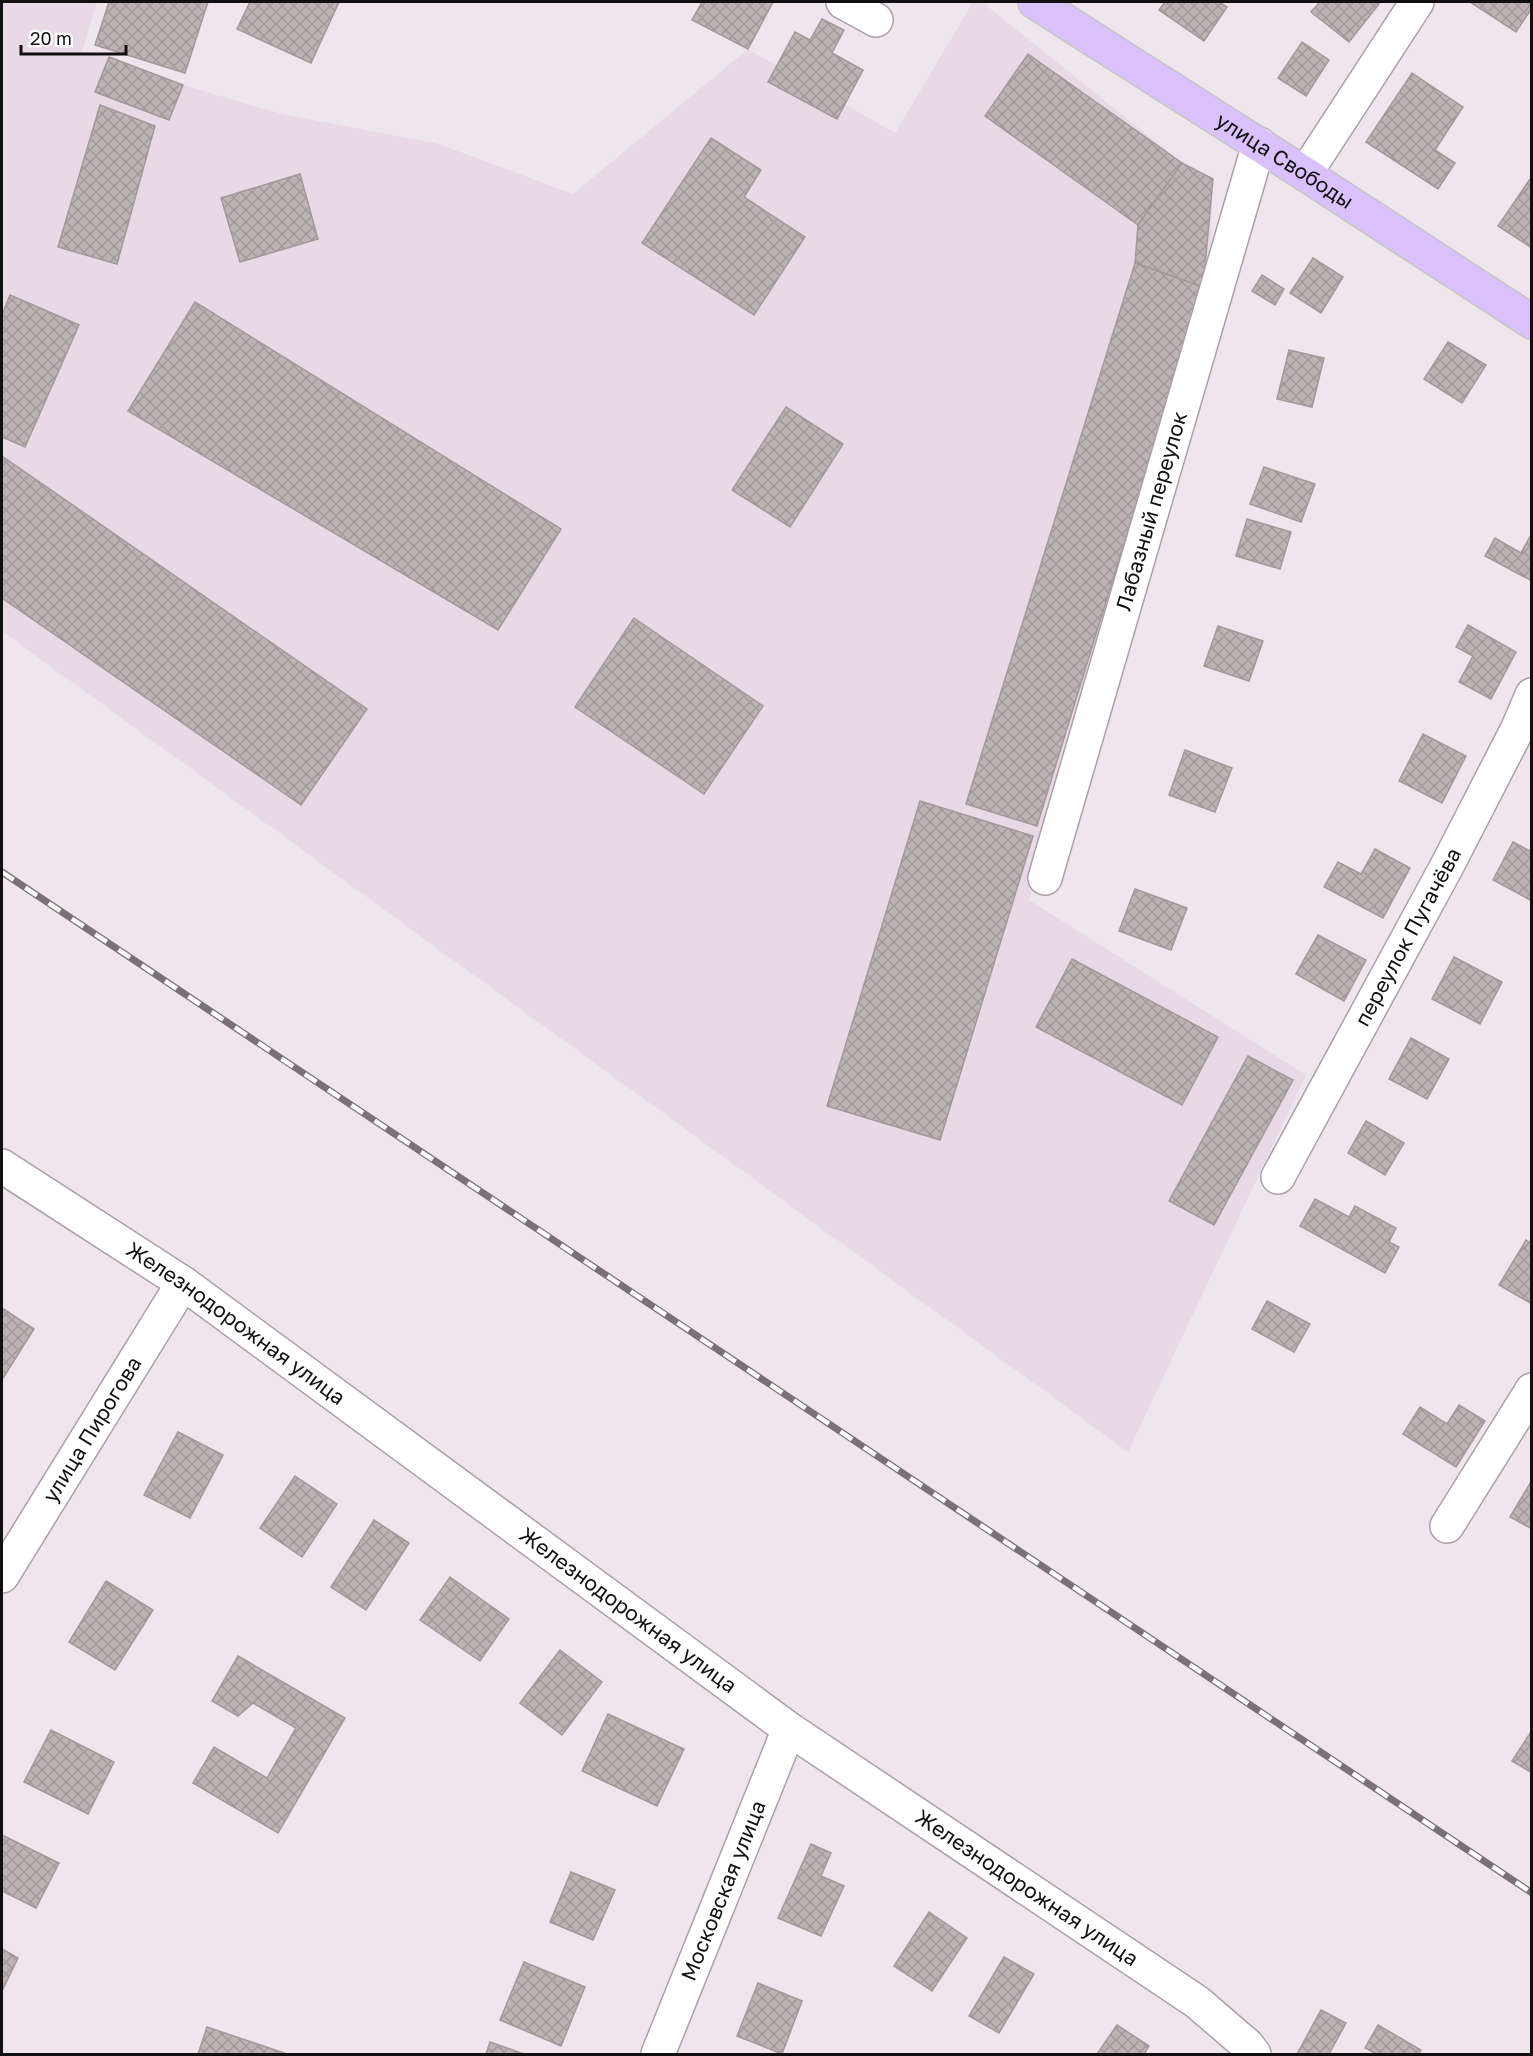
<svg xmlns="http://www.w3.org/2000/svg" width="1533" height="2056" font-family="'Golos Text',sans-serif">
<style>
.built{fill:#e9d9e5}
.building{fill:url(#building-cross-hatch);stroke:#a3989a;stroke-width:1.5}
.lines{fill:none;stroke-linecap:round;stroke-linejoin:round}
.street-casing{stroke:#a9a1a7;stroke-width:36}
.primary-casing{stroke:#c6c5c6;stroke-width:36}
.street{stroke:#fff;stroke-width:33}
.primary{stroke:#dac1fb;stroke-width:33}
.rail-casing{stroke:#787276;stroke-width:7}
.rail{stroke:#fff;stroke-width:4.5;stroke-dasharray:14;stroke-linecap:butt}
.labels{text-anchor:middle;stroke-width:5;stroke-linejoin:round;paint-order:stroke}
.street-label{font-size:21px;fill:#120f11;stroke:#fff}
</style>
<defs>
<pattern id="building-cross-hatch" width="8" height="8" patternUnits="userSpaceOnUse" patternTransform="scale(1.5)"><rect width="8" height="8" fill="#beb3b4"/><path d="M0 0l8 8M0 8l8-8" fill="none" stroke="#a2999a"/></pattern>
</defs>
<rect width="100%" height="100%" fill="#efe6ed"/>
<polygon class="built" points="2,2 97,2 82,52 109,57 183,85 282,114 439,144 573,194 748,49 895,133 973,2 982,2 1182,163 1213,179 1209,287 1029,900 1306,1075 1128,1452 2,631"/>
<g class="building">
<polygon points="109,2 208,2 185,73 95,45"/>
<polygon points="250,2 339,2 311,63 237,29"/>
<polygon points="702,2 773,2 748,49 692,20"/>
<polygon points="1165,2 1219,2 1227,7 1204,41 1159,10"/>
<polygon points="1320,2 1375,2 1379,4 1349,42 1311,12"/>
<polygon points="1470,2 1532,2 1532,8 1516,32"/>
<polygon points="822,19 844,30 832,53 863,70 837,119 768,82 795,32 810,40"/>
<polygon points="1302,42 1329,60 1306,96 1278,78"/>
<polygon points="1028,54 1182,163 1138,225 985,116"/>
<polygon points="109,57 183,85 169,120 95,92"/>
<polygon points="1412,73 1463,107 1435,150 1455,163 1438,189 1366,142"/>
<polygon points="100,105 155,126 117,264 58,247"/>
<polygon points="711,138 761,170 744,197 805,237 754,315 642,243"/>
<polygon points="1182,163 1213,179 1203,287 1135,263 1138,225"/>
<polygon points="300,174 318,239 240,262 221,198"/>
<polygon points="1530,179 1532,180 1532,248 1498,226"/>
<polygon points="1313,258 1343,277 1321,313 1290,293"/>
<polygon points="1135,263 1203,287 1037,826 966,804"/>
<polygon points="1262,275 1284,289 1275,305 1252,291"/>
<polygon points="10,295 79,325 25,447 2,437 2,315"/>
<polygon points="195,302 561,529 498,630 128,411"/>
<polygon points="1448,342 1486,365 1462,403 1424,379"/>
<polygon points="1289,350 1324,358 1312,407 1277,399"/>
<polygon points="786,407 843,444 790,527 732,490"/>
<polygon points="2,456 367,709 301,805 2,598"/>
<polygon points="1264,467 1315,484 1301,522 1250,504"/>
<polygon points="1247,519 1291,532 1280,569 1236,556"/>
<polygon points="1532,533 1532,581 1485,556 1495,538 1521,553"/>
<polygon points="634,618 763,706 704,794 575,707"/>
<polygon points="1468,625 1516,652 1491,699 1459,682 1473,656 1456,647"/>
<polygon points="1218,626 1263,641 1249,681 1204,666"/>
<polygon points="1423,734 1466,756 1442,803 1399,781"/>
<polygon points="1185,750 1232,768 1215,812 1169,795"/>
<polygon points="920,801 1033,836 940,1140 827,1106"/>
<polygon points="1513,842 1532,852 1532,901 1493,880"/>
<polygon points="1375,849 1410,868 1383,918 1324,887 1338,862 1361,874"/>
<polygon points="1135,889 1187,908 1171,950 1119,931"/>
<polygon points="1318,935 1366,960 1344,1001 1296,974"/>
<polygon points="1454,957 1502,982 1480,1024 1432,999"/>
<polygon points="1072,959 1218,1037 1182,1105 1036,1027"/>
<polygon points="1411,1038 1449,1059 1427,1099 1389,1079"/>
<polygon points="1248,1056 1293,1080 1214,1225 1169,1201"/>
<polygon points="1366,1121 1404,1143 1385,1175 1348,1153"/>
<polygon points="1315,1199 1349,1217 1355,1206 1396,1228 1389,1242 1399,1247 1385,1273 1300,1226"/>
<polygon points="1526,1240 1532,1244 1532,1304 1499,1285"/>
<polygon points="1267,1301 1310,1324 1294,1352 1252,1329"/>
<polygon points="2,1308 34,1329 2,1380"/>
<polygon points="1459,1405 1485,1421 1456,1467 1403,1434 1420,1407 1447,1424"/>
<polygon points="178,1432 223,1455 190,1518 144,1495"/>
<polygon points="295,1476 337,1504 302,1557 260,1528"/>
<polygon points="1532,1480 1532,1529 1510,1517"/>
<polygon points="374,1520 409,1543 366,1610 331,1587"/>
<polygon points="450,1577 509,1619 480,1661 420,1620"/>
<polygon points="106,1581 153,1610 115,1670 69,1642"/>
<polygon points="560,1650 602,1682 562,1735 520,1703"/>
<polygon points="238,1656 345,1718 278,1833 193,1783 214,1747 267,1778 296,1728 253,1703 238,1716 212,1701"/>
<polygon points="608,1714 684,1749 657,1806 582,1771"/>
<polygon points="51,1730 114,1762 88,1814 24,1782"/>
<polygon points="1532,1730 1532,1773 1512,1761"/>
<polygon points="2,1835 59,1863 36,1908 2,1891"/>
<polygon points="811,1844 831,1853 821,1876 844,1886 821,1936 778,1918"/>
<polygon points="571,1872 615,1890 593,1940 550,1922"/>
<polygon points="929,1912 967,1938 932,1991 894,1966"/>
<polygon points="2,1949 18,1958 2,1991"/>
<polygon points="1004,1957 1034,1974 999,2033 969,2016"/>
<polygon points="524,1962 585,1987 561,2046 500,2020"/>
<polygon points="758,1983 802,2001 782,2054 737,2036"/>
<polygon points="1321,2010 1346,2023 1329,2054 1297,2054"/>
<polygon points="1117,2025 1149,2046 1144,2054 1097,2054"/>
<polygon points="1378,2025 1421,2050 1419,2054 1377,2054 1365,2048"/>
<polygon points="207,2027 287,2054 198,2054"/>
<polygon points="490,2042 524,2054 486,2054"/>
</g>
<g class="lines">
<defs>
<g id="street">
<polyline points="843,2 876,20"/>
<polyline points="1305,174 1417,2"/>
<path id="s1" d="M1045,878l214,-734"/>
<path id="s2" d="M2,1166l181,117 606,446 408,273 50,43 7,9"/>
<path id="s3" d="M1278,1177l170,-313 69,-134 15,-35"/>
<polyline points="1447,1526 1532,1390"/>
<path id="s4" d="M2,1576l181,-293"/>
<path id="s5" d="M658,2054l131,-325"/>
</g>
<g id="primary">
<path id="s6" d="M1035,2l270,172 227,148"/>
</g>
</defs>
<use href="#street" class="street-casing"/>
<use href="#primary" class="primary-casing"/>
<use href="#street" class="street"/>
<use href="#primary" class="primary"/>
<defs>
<polyline id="rail" points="2,872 1532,1893"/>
</defs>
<use href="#rail" class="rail-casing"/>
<use href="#rail" class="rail"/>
</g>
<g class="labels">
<g class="street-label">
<text dy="7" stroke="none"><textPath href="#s6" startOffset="296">улица Свободы</textPath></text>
<text dy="7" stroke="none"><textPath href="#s1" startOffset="382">Лабазный переулок</textPath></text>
<text dy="7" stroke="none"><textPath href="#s3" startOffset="273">переулок Пугачёва</textPath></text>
<text dy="7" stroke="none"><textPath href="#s2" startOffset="282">Железнодорожная улица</textPath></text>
<text dy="7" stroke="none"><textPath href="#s4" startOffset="172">улица Пирогова</textPath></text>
<text dy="7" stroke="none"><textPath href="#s2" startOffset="768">Железнодорожная улица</textPath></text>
<text dy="7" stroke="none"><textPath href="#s2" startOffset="1254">Железнодорожная улица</textPath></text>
<text dy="7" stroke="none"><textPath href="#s5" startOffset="176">Московская улица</textPath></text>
</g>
</g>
<rect width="1533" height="2056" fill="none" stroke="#120f11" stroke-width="6"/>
<path d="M21 45v9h105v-9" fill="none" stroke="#120f11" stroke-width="3"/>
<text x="30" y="45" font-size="18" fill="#120f11" stroke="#ffffff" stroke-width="4.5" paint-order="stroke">20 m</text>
</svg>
